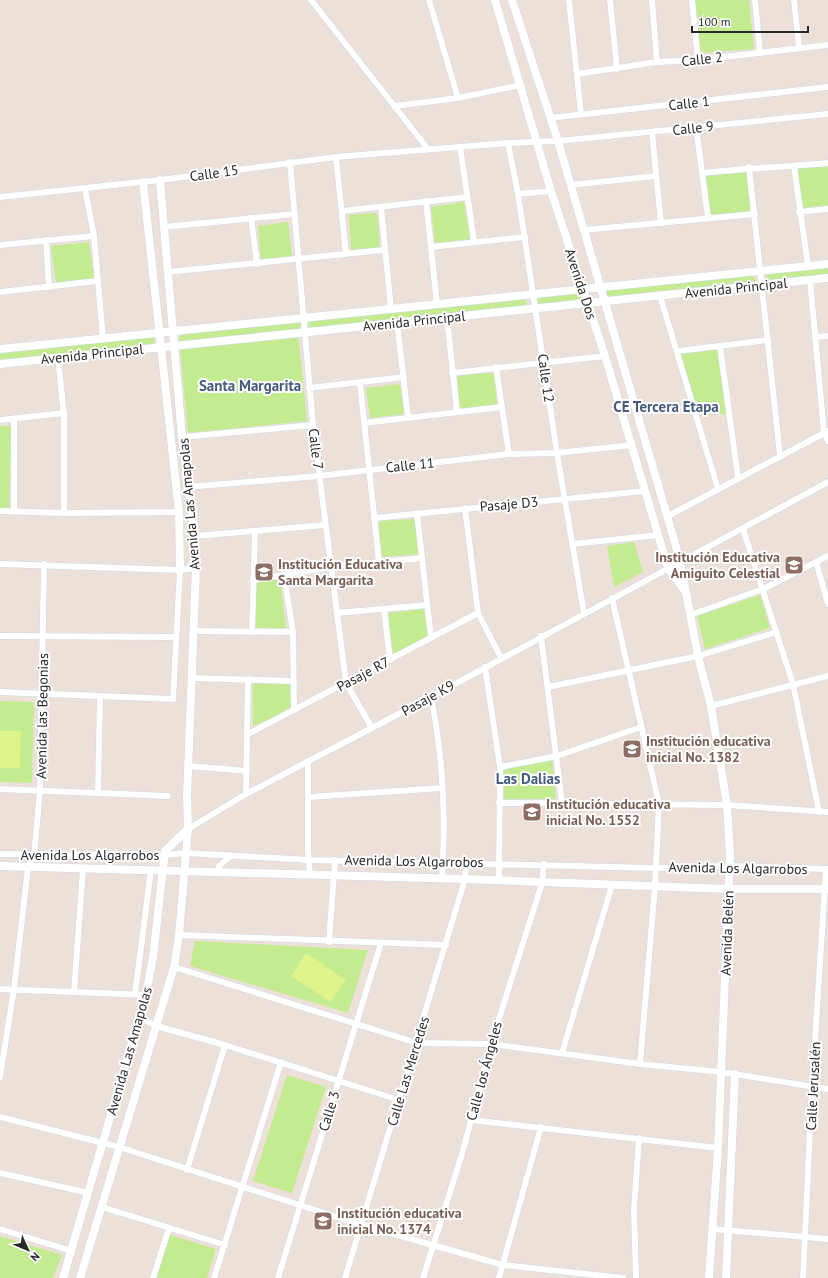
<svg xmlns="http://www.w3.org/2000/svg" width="828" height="1278" font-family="'PT Sans',sans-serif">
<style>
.green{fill:#c3eb8f}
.pitch{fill:#def389}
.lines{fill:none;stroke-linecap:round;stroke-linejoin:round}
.minor-casing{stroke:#ced7e4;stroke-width:7}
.tertiary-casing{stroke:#ced7e4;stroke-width:9}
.minor{stroke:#fff;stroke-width:6}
.tertiary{stroke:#fff;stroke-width:8}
.labels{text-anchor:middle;stroke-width:4;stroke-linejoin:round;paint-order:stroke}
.street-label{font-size:14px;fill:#292929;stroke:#fff}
.education-label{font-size:14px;font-weight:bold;fill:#785e54;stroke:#fff;text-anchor:start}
.neighbourhood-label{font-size:15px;font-weight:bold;fill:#455c7f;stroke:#fff}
</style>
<rect width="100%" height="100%" fill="#ede0d9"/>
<g class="green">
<polygon points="693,0 749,0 754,49 698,53"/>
<polygon points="828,164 828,205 801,208 796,167"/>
<polygon points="747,170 753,212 710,216 706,175"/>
<polygon points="464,202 470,239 435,243 431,207"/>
<polygon points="377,213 380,248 351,251 349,215"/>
<polygon points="288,222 292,257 261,259 258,226"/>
<polygon points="89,242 94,279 56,283 51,246"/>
<polygon points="828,267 828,275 769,281 766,278 768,274"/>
<polygon points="753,275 755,279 754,282 606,297 605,293 608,290"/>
<polygon points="579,293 581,297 579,300 539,304 537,303 539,296"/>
<polygon points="525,298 527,303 524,306 311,329 308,325 310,321"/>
<polygon points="299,322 301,324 300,329 180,341 179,338 181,334"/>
<polygon points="298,333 307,421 188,433 180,347"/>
<polygon points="152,337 155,340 153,345 0,361 0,352"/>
<polygon points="719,347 727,415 698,411 680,352"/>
<polygon points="494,373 497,406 461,410 459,408 458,375"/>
<polygon points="400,384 404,414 370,418 366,388"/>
<polygon points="0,426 9,426 11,428 9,509 0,509"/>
<polygon points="413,519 416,522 420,554 381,557 379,524 381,521"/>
<polygon points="634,542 643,572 614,587 607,546"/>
<polygon points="280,579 286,628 254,628 256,583"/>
<polygon points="760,595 770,628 705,649 697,616"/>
<polygon points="423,609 425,611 428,636 395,654 393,653 388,613"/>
<polygon points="255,683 292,685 291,710 253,726 253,684"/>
<polygon points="0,701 34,702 32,783 0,782"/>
<polygon points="552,760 556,799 504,799 504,769"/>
<polygon points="195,941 368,950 348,1013 190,966"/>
<polygon points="287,1075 326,1087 292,1193 253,1181"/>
<polygon points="170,1235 216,1249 207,1278 157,1278"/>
<polygon points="0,1236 62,1255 53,1278 0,1278"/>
</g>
<g class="pitch">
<polygon points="0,731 21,731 20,768 0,768"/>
<polygon points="306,953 346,980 331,1002 291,976"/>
</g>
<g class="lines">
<defs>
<g id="minor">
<polyline points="311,0 428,149"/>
<polyline points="429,0 458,98"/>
<polyline points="569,0 581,114"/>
<polyline points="610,0 617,69"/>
<polyline points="652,0 657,62"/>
<polyline points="692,0 698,60"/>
<polyline points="755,0 760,52"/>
<polyline points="794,0 799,48"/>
<polyline points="577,74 657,62 698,60 828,45"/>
<polyline points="395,106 458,98 521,85"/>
<polyline points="550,118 828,87"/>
<polyline points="696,127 708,218"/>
<polyline points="652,132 661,223"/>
<polyline points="508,143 518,194 557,453 584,613"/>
<polyline points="460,147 474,241"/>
<polyline points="336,157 346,254"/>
<polyline points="290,162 313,425 346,683 372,728"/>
<polyline points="794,166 808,266"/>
<polyline points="749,167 780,456"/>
<path d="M703,173c42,-5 83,-6 125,-10"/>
<polyline points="570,185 656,176"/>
<polyline points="85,189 94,236 103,339"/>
<polyline points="518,194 551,191"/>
<polyline points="0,197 160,180 336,157 508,143 558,141 828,114"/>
<polyline points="426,201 437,304"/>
<polyline points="381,207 391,309"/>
<polyline points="342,211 467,197"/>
<polyline points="799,212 828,209"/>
<polyline points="251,218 257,264"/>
<polyline points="164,227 295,214"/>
<polyline points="584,230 755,214"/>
<polyline points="46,240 49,287"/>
<polyline points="0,245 94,236"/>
<polyline points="431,247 525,237"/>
<polyline points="168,272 384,250"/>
<polyline points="810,280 824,433 828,441"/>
<polyline points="0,292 98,281"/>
<polyline points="660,296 718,489"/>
<polyline points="447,317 457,412"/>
<polyline points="397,322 408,418"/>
<polyline points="816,337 828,336"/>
<polyline points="720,346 738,478"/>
<polyline points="678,351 768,340"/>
<polyline points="58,357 64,416 64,513"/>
<polyline points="496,367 509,454"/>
<polyline points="452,373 605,356"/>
<polyline points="360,383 379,562"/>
<polyline points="309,388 404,377"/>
<polyline points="0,420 64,413"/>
<polyline points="364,423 502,407"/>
<polyline points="182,437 313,425"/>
<polyline points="187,487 319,476 509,454 557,453 632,445"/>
<polyline points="465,508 478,613 501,658"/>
<polyline points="0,511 64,513 179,512"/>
<polyline points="14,511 14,419"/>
<polyline points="417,513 431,638"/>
<polyline points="668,516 828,431"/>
<polyline points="374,518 645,491"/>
<polyline points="743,529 793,684 819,812"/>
<polyline points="195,536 325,525"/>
<polyline points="572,544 659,535"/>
<polyline points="816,562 828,604"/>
<polyline points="0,564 180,570 196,568"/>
<polyline points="284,575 293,632 294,710"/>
<polyline points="253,580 331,567 422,558"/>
<polyline points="612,598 659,804 655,886 640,1064"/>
<polyline points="384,609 390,660"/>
<polyline points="337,613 427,605"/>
<polyline points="690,615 763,589 828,556"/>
<polyline points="194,631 293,632"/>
<polyline points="252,632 255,531"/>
<polyline points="0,636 176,637"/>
<polyline points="541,636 562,803"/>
<polyline points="485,667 500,767 499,881"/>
<polyline points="192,678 294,681"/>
<polyline points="548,687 698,656 777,632"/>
<polyline points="0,692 173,699 180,570"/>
<path d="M431,697c12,59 15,122 11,182"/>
<polyline points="711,706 828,676"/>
<polyline points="248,734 478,613"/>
<polyline points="308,761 308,851 310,875"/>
<polyline points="189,766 247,771"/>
<polyline points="500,767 557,756 641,727"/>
<polyline points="0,789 168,796"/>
<polyline points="98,792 100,697"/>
<polyline points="246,794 248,679"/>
<polyline points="309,797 442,788"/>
<polyline points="499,803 727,805 828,812"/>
<polyline points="188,829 246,794 431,697 828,482"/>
<polyline points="0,854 164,855 186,853 309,860 656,868 729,866 828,869"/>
<polyline points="219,872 219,866 231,856"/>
<polyline points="179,935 446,945"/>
<polyline points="329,942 335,860"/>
<polyline points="174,967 417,1043 491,1044 640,1064 721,1072 828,1089"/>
<polyline points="0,989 146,995"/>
<polyline points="74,991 83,870"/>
<polyline points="135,994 151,870"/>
<polyline points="139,1017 156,1026 225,1045 399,1100"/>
<polyline points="562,1053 612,885"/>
<polyline points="0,1077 14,989 28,867 34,856 40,790 44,564"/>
<polyline points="0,1117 119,1147 362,1225 503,1265 623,1278"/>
<polyline points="471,1120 718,1148"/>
<polyline points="187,1170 225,1045"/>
<polyline points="0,1173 89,1193"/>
<polyline points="102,1207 225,1245"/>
<polyline points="0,1229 72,1251"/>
<polyline points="713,1229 828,1239"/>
<polyline points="153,1278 169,1228"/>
<polyline points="214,1278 281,1062"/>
<polyline points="278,1278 381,943"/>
<polyline points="345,1278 465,879 466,862"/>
<polyline points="423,1278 462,1154 491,1044 542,883 544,864"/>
<polyline points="499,1278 541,1127"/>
<polyline points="636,1278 634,1209 639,1138"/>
<polyline points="803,1278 812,1087 826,869"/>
</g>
<g id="tertiary">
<polyline points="495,0 551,191 605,356 668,568 684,590"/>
<polyline points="512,0 558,141 670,526 680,561 698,656 711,706 727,805 730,854 718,1148 709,1278"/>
<polyline points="143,182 179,512 180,570"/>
<polyline points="0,349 828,264"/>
<polyline points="0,364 828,278"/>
<polyline points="0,866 465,879 729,889 828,889"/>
<polyline points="63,1278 146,995 153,957 165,851 188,829"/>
<polyline points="80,1278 174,967 179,935 188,829 187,796 196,568 195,536 182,437 160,180"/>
<polyline points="726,1278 735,1074"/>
</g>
</defs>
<use href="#minor" class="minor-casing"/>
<use href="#tertiary" class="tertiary-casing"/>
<use href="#minor" class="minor"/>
<use href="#tertiary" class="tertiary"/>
</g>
<defs>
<symbol id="school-square" viewBox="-11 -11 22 22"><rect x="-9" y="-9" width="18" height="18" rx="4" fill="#8d6e63" stroke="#fff"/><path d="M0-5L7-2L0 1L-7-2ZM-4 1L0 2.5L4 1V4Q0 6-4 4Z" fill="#fff"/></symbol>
</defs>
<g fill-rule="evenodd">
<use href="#school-square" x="783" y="554" width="22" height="22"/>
<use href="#school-square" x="253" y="561" width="22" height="22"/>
<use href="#school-square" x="621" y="738" width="22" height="22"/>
<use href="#school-square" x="521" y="801" width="22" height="22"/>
<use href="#school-square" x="312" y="1210" width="22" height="22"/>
</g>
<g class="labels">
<g class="street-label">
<text transform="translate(702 59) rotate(-6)" y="5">Calle 2</text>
<text transform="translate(689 103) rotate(-6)" y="5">Calle 1</text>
<text transform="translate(693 128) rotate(-6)" y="5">Calle 9</text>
<text transform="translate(214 173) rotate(-8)" y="5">Calle 15</text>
<text transform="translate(581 284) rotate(72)" y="5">Avenida Dos</text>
<text transform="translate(736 288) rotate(-6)" y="5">Avenida Principal</text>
<text transform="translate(414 321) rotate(-6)" y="5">Avenida Principal</text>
<text transform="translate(92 354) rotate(-6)" y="5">Avenida Principal</text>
<text transform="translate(546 378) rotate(82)" y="5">Calle 12</text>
<text transform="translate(316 449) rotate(83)" y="5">Calle 7</text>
<text transform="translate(410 465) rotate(-6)" y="5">Calle 11</text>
<text transform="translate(189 504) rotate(-95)" y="5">Avenida Las Amapolas</text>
<text transform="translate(509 504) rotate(-5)" y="5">Pasaje D3</text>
<text transform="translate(363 674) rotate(-28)" y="5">Pasaje R7</text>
<text transform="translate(428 698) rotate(-29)" y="5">Pasaje K9</text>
<text transform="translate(42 716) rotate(-89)" y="5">Avenida las Begonias</text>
<text x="90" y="860">Avenida Los Algarrobos</text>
<text transform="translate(414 861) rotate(1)" y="5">Avenida Los Algarrobos</text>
<text transform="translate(738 868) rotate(1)" y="5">Avenida Los Algarrobos</text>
<text transform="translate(727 933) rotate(-88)" y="5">Avenida Belén</text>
<text transform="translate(129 1051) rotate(-74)" y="5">Avenida Las Amapolas</text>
<text transform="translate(408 1071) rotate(-73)" y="5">Calle Las Mercedes</text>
<text transform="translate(484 1071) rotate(-75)" y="5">Calle los Ángeles</text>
<text transform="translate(813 1086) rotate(-87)" y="5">Calle Jerusalén</text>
<text transform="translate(329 1111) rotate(-73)" y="5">Calle 3</text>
</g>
<g class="education-label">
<text x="780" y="562" text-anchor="end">Institución Educativa<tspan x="780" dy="16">Amiguito Celestial</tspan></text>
<text x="278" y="569">Institución Educativa<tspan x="278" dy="16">Santa Margarita</tspan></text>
<text x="646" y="746">Institución educativa<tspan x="646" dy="16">inicial No. 1382</tspan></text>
<text x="546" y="809">Institución educativa<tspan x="546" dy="16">inicial No. 1552</tspan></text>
<text x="337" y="1218">Institución educativa<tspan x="337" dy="16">inicial No. 1374</tspan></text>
</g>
<g class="neighbourhood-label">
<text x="250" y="391">Santa Margarita</text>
<text x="666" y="412">CE Tercera Etapa</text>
<text x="528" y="784">Las Dalias</text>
</g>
</g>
<g transform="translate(28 1250) rotate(134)" stroke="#ffffff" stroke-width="3" paint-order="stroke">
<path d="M0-3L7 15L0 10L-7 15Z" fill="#292929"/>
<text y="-6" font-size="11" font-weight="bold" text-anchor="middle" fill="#292929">N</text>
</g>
<path d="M692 26v6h116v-6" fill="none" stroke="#292929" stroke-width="2"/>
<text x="698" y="26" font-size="12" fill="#292929" stroke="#ffffff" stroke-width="3" paint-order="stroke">100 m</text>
</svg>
